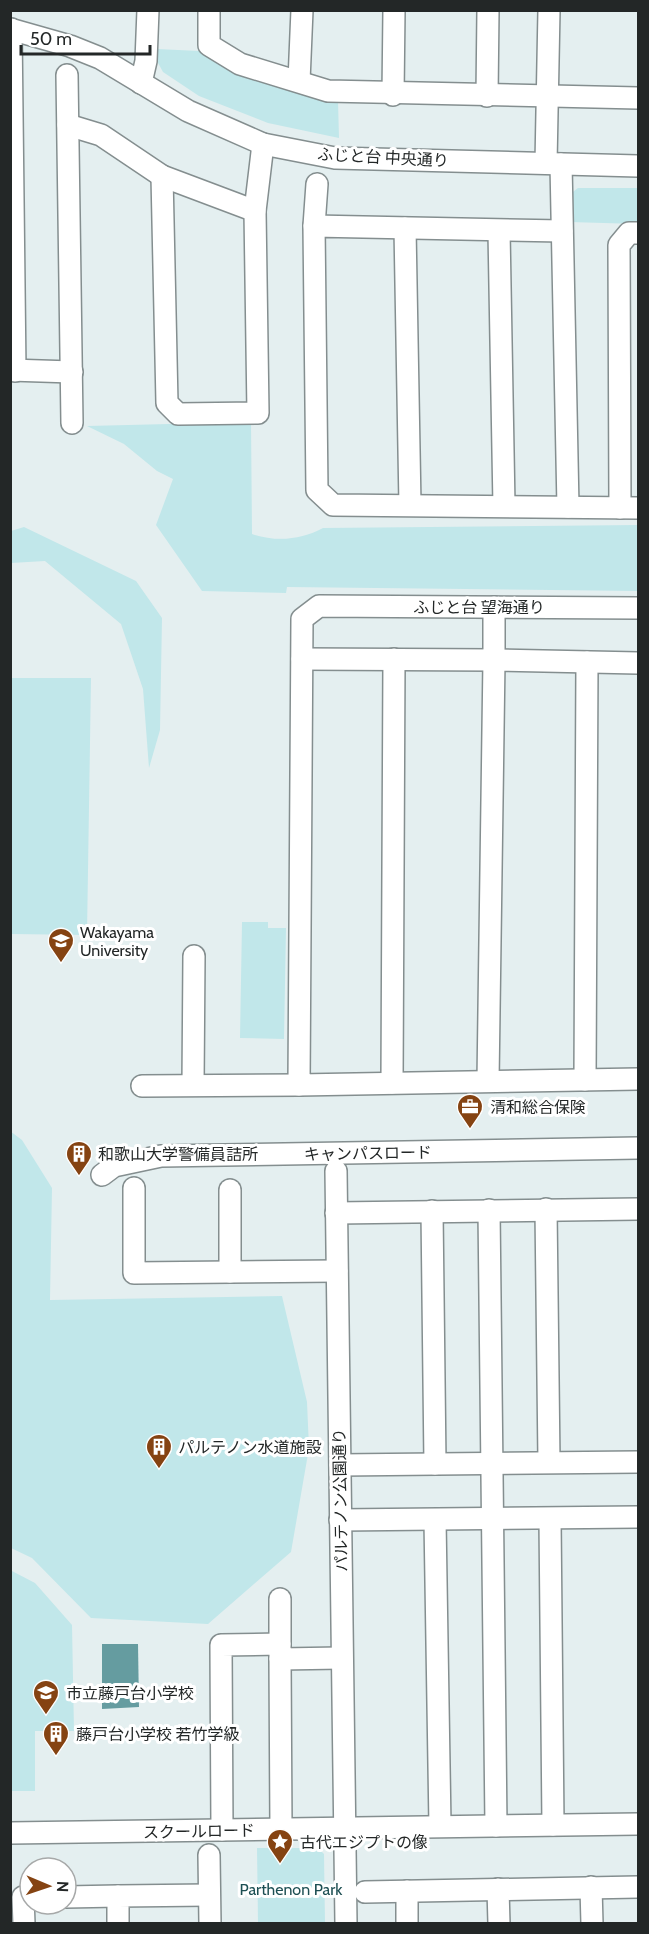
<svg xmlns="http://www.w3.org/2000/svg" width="649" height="1934" font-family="Cabin,'Noto Sans JP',sans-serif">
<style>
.green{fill:#c1e7ea}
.water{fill:#659ca0}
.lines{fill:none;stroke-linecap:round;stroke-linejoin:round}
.minor-casing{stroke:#848e8f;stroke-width:24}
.minor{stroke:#fff;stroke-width:21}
.labels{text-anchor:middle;stroke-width:6;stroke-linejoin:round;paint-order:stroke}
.street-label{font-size:16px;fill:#232727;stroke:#fff}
.poi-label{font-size:16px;fill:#232727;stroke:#fff;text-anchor:start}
.park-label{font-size:16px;fill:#1d4f53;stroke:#fff}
</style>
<rect width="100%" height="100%" fill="#e4eff0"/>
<g class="green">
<polygon points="157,49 199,51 271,85 338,101 339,138 268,123 199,96 163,72 157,61"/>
<polygon points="578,188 638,188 638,224 569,222 569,195"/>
<path d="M251,422l1,112c24,8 49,6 71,-6l315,-3v66l-351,-4 -1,6 -84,-2 -46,-66 17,-46 -16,-8 -33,-27 -37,-18z"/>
<polygon points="24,527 136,581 162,618 160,730 149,768 143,689 121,624 45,561 11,563 11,531"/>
<polygon points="11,678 91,678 87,935 11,934"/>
<polygon points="242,922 268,922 268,928 286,928 284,1039 240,1038"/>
<polygon points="10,1131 22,1140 52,1188 50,1300 282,1296 307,1402 309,1448 291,1552 208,1624 91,1618 32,1558 11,1548"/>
<polygon points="10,1570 35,1583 72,1625 74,1731 35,1731 35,1791 11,1791"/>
<polygon points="257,1848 318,1848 324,1854 325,1923 258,1923"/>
</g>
<polygon class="water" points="102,1644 138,1644 139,1707 102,1709"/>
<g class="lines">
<defs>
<g id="minor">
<polyline points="209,10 209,45 240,64 328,91 638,98"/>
<polyline points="10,29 70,46 100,58 188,111 263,144 335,158 638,166"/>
<polyline points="11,29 15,371"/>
<polyline points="67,75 72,423"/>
<polyline points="299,81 302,10"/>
<polyline points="141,83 146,61 148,10"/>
<polyline points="393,95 394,10"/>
<polyline points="487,96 488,10"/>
<polyline points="68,125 101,135 162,176 255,211"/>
<polyline points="546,163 549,10"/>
<polyline points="561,164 568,507"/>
<polyline points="162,176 167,403 178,414 258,413 255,211 263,144"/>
<polyline points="314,226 317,184"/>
<polyline points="405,228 410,505"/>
<polyline points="499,231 504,506"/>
<polyline points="562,231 314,226 317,490 333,505 638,508"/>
<polyline points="10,370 72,372"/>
<polyline points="620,508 619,245 629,233 638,233"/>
<polyline points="638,608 319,606 302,619 299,1085 638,1079"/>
<polyline points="302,659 494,660 494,607"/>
<polyline points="585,1080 587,662"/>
<polyline points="488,1081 494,660 638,663"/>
<polyline points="392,1083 394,659"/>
<polyline points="193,1085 194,956"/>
<polyline points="142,1086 299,1085"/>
<polyline points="336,1171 346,1924"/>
<polyline points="102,1175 114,1166 161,1156 638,1148"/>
<polyline points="134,1188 134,1273 337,1271"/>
<polyline points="230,1190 230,1272"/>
<polyline points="546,1209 549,1462"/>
<polyline points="489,1210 496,1826"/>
<polyline points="432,1211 435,1464"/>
<polyline points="336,1213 638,1209"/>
<polyline points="340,1465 638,1462"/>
<polyline points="550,1519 553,1825"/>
<polyline points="340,1520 638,1517"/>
<polyline points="435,1520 440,1826"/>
<polyline points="280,1599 280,1644"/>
<polyline points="280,1659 281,1830"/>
<polyline points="222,1830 221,1645 280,1644 280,1659 341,1658"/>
<polyline points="10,1833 638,1824"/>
<polyline points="209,1855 210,1924"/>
<polyline points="591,1887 592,1924"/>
<polyline points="498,1889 499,1924"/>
<polyline points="407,1891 407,1924"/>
<polyline points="365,1892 638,1887"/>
<polyline points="23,1897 24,1924"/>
<polyline points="66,1897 118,1896"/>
<polyline points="118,1924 118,1896 209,1895"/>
</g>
</defs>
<use href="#minor" class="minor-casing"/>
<use href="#minor" class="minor"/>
</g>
<defs>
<symbol id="university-pin" viewBox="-11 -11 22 30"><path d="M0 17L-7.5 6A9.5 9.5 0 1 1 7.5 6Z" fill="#854312" stroke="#fff"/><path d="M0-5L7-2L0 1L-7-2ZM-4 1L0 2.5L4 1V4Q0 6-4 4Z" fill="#fff"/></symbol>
<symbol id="office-pin" viewBox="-11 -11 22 30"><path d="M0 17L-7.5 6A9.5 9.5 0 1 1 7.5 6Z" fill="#854312" stroke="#fff"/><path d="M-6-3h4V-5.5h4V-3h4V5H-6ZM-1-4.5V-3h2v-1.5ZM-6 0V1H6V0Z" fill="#fff"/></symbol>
<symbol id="building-pin" viewBox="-11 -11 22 30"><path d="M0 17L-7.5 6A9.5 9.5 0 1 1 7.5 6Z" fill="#854312" stroke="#fff"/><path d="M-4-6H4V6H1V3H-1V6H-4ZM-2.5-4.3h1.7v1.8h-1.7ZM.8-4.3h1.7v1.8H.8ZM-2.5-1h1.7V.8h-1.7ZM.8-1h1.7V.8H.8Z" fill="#fff"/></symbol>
<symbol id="school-pin" viewBox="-11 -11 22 30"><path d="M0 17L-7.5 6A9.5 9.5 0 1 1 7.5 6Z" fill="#854312" stroke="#fff"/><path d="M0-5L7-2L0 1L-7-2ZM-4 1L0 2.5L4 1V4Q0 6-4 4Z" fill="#fff"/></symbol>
<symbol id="sight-pin" viewBox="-11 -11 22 30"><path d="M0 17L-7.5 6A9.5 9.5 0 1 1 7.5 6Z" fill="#854312" stroke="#fff"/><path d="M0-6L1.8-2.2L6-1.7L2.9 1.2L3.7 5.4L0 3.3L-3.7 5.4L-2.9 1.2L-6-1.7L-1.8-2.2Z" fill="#fff"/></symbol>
</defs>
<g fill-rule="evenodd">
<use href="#university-pin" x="46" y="926" width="30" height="40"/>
<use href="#office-pin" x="455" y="1092" width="30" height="40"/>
<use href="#building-pin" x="64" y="1139" width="30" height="40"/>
<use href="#building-pin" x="144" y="1432" width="30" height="40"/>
<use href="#school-pin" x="31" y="1678" width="30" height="40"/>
<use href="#building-pin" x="41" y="1719" width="30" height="40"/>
<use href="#sight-pin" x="265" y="1827" width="30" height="40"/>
</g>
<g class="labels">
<g class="street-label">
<text transform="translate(383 157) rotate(3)" y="6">ふじと台 中央通り</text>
<text x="479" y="613">ふじと台 望海通り</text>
<text transform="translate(368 1153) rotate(-1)" y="6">キャンパスロード</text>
<text transform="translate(340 1500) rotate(-91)" y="6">パルテノン公園通り</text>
<text transform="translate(199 1831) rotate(-1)" y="6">スクールロード</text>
</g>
<g class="poi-label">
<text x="80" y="938">Wakayama<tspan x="80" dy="18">University</tspan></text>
<text x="490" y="1113">清和総合保険</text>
<text x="98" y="1160">和歌山大学警備員詰所</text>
<text x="178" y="1453">パルテノン水道施設</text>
<text x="66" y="1699">市立藤戸台小学校</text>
<text x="76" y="1740">藤戸台小学校 若竹学級</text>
<text x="300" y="1848">古代エジプトの像</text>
</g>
<g class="park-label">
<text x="291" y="1895">Parthenon Park</text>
</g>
</g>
<rect width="649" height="1934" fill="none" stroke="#232727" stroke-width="24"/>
<g transform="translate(48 1886) rotate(92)"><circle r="28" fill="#ffffff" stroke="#a7a9a9" stroke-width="1.5"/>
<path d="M0-4.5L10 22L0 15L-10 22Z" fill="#854312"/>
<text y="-9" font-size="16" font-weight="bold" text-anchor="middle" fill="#232727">N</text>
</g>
<path d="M21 45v9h129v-9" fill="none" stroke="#232727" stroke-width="3"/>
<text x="30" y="45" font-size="18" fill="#232727" stroke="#ffffff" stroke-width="4.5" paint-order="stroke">50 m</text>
</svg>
